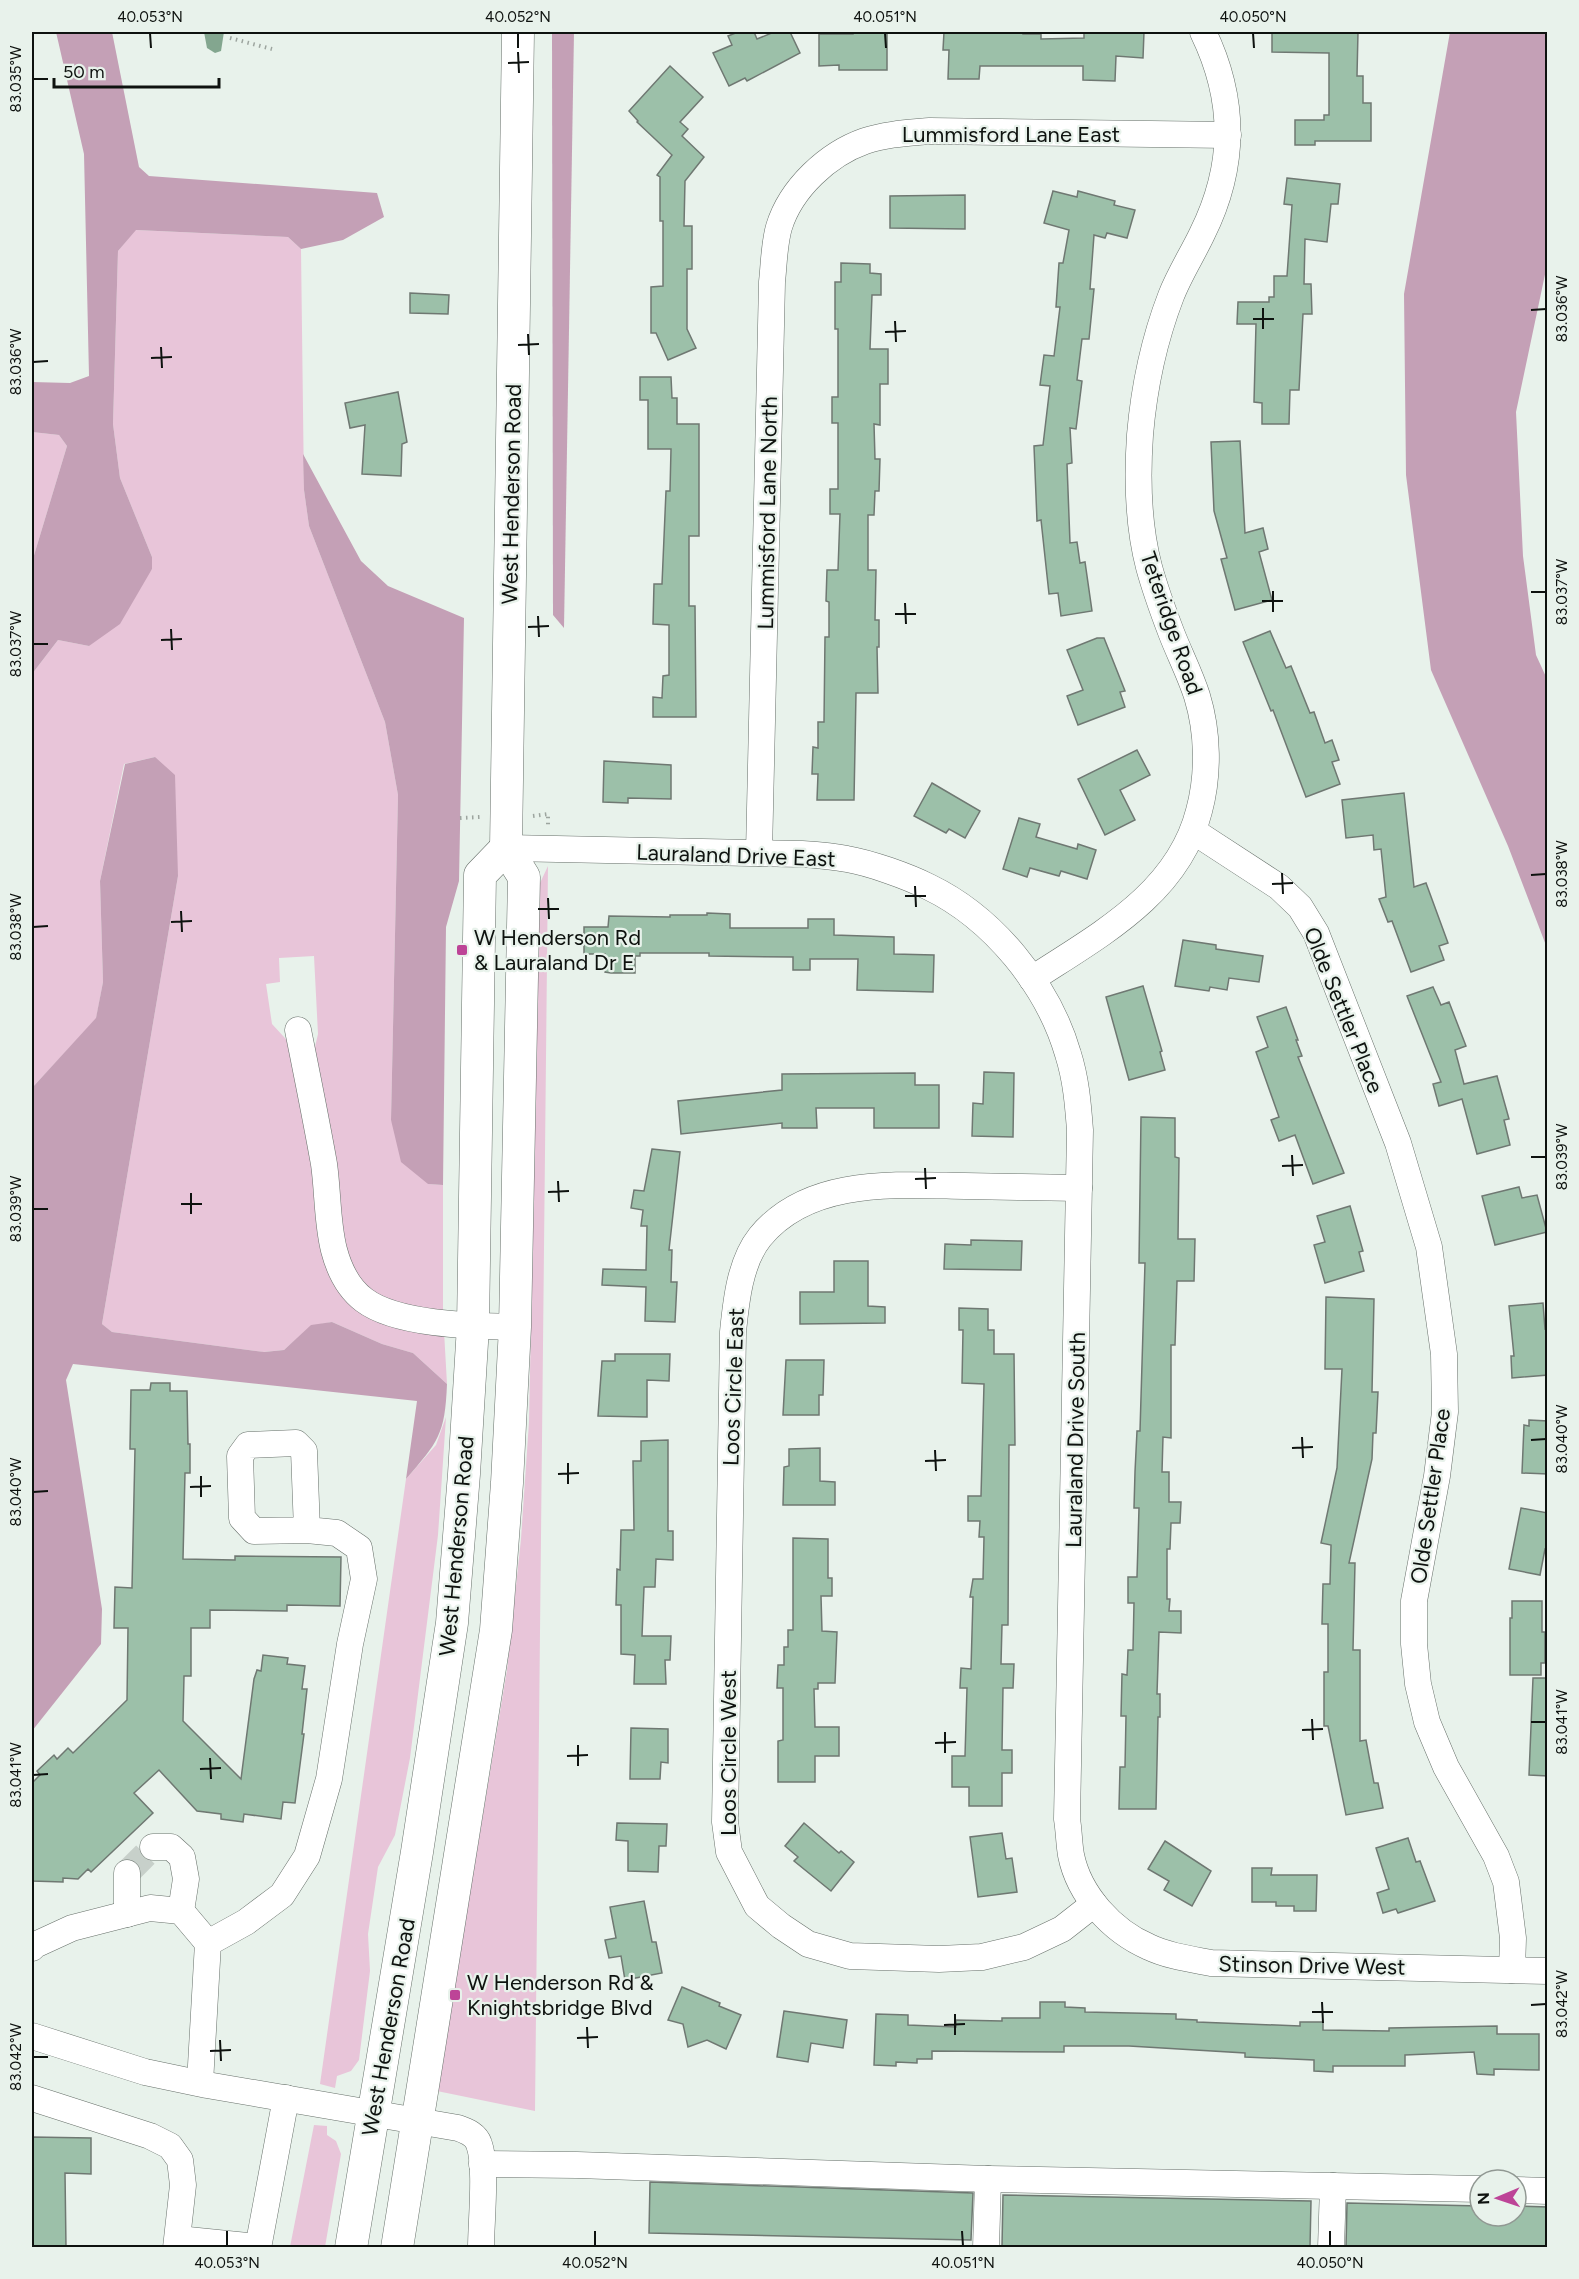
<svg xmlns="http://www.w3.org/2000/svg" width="1579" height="2279" font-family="Figtree,sans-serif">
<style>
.green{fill:#e8c5d9}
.forest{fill:#c4a0b6}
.water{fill:#83a68f}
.building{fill:#9cc0a9;stroke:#6f7872;stroke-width:1.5}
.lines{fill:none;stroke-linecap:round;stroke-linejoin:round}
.minor-tunnel{stroke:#c7d0ca;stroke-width:26;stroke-dasharray:26 13;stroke-linecap:butt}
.minor-casing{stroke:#67706a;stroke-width:27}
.major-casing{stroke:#67706a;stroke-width:33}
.path{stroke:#9da59f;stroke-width:4;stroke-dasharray:1.5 4.5;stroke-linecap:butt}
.minor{stroke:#fff;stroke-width:26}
.major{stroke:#fff;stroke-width:32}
.ticks{fill:none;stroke:#0e120f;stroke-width:2}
.poi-dot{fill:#bd4497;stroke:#e8f2eb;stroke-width:2}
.labels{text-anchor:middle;stroke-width:4.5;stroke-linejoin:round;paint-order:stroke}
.street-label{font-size:22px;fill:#0e120f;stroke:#e8f2eb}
.poi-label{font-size:22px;fill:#0e120f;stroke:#e8f2eb;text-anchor:start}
.neatline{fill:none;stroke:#0e120f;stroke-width:2}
.ticks-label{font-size:15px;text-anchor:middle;fill:#0e120f}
</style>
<rect width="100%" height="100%" fill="#e8f2eb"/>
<g class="green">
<polygon points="135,230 288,237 301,249 304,490 309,526 385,722 398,795 391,1120 428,1184 443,1185 443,1317 409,1312 360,1285 344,1259 311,1064 318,1034 314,956 279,958 280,982 266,984 272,1024 296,1050 334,1271 444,1331 447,1384 413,1353 382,1344 332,1322 311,1326 284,1350 263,1352 112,1332 102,1324 178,876 155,757 124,764 100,881 103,982 96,1019 32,1088 32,674 58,640 89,646 152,569 152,557 120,478 113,424 118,251"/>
<polygon points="32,432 59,435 67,446 32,562"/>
<polygon points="548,866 535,2111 437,2091 507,1670 521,1539 529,1422 540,883"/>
<polygon points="446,1417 438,1535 410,1758 395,1835 378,1867 368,1934 370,1971 359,2060 351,2071 337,2076 335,2088 320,2084 406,1479 436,1445"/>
<polygon points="314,2125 327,2126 327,2135 336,2141 341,2154 325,2247 290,2247"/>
</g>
<g class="forest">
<polygon points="56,32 112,32 139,167 149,176 377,193 384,217 343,240 301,249 288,237 136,230 118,251 113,424 120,478 152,557 152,569 120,624 89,646 58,640 32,674 32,562 67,446 59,435 32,432 32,382 70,383 89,376 84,154"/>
<polygon points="552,32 574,32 564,628 553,615"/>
<polygon points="1450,32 1547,32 1547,265 1516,412 1523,556 1536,655 1547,679 1547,948 1508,846 1431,670 1406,475 1404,294"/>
<polygon points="303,454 361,561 388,586 464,618 459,881 446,927 443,1185 428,1184 401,1162 391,1120 398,795 385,722 309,526 304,490"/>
<path d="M155,757l20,18 3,101 -76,448 10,8 152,20 20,-2 27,-25 21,-3 50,22 31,9 34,31c-2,51 -9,58 -41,95l11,-78 -344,-37 -7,16 36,229 -1,35 -69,87v-643l64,-70 7,-36 -3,-101 25,-117z"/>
</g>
<polygon class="water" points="204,32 224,32 221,51 215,53 207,48"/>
<g class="building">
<polygon points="738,32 754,32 757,39 774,32 790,32 800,53 747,81 745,78 729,86 713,53 732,45 728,36"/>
<polygon points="853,32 887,32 887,70 839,70 839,65 819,66 819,34 853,34"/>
<polygon points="944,32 1023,32 1023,34 1041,34 1041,39 1084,38 1084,32 1144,32 1143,58 1116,56 1115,81 1083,80 1083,66 980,66 979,79 948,79 949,50 943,50"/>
<polygon points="1272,32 1358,32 1357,76 1363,76 1363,103 1371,103 1371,141 1315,141 1315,145 1295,145 1295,120 1324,120 1324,115 1329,115 1329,53 1272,52"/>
<polygon points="670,66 703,97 680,122 688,129 682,136 704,157 685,181 684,226 692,226 692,269 687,269 687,329 696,348 668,360 656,333 651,333 651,287 663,286 663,221 660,221 660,177 657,175 672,155 637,122 638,121 629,111"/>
<polygon points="1287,178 1340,184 1338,204 1331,204 1327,242 1305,239 1304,284 1311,284 1312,314 1303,314 1299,390 1290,390 1289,424 1262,424 1262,403 1254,402 1256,324 1237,324 1238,302 1269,302 1269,297 1274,297 1274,276 1287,276 1292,205 1284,204"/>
<polygon points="1053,191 1077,197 1078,191 1115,201 1114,205 1135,210 1127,238 1107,233 1105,238 1094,235 1090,289 1094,289 1089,339 1082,339 1077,380 1082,381 1076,429 1070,428 1072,463 1067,464 1070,543 1077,542 1080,563 1085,562 1092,611 1061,616 1058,593 1049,594 1041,520 1037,521 1034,446 1043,445 1050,386 1040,385 1044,355 1054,356 1060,307 1056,307 1059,263 1063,263 1069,230 1044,223"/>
<polygon points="965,195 965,229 890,228 890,196"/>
<polygon points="841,263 870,264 870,273 881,274 881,295 872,295 870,349 888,349 888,384 880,384 880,425 874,424 875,459 880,459 879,491 875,491 874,515 868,515 868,570 876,570 875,620 879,620 879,647 877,647 878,693 856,693 854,800 817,800 818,774 812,774 813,747 818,748 818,722 824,722 825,637 829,637 829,602 826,601 827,570 838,570 840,514 830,514 830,489 838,489 838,423 832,423 832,397 838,397 838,329 835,329 835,282 841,282"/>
<polygon points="410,293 449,295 448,314 410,313"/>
<polygon points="640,377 671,377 672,398 677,398 677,424 699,424 699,536 689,536 689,606 695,606 696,717 653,717 653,697 662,698 663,676 669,675 669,625 653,624 654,584 662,584 666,491 670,491 671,449 648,449 648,400 640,400"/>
<polygon points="398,392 407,442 402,444 401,476 362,474 365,425 350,428 345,403"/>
<polygon points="1240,441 1245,533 1263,528 1268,549 1259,552 1272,600 1235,610 1221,559 1227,558 1214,511 1211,442"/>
<polygon points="1270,631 1286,668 1291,666 1310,713 1314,712 1325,743 1332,740 1339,760 1332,762 1340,784 1306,797 1273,710 1271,711 1243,642"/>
<polygon points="1097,638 1104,638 1125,691 1120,692 1125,707 1078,725 1067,696 1083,690 1067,650"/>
<polygon points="1137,750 1150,775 1120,790 1135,820 1105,835 1078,779"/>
<polygon points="604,761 671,765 671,799 628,798 628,803 603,802"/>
<polygon points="932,783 980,811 965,838 949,829 946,833 914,816"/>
<polygon points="1404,793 1414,887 1426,883 1448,943 1439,946 1444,960 1411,972 1392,921 1388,922 1379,899 1386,897 1381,849 1374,850 1373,835 1346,838 1342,800"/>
<polygon points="1019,818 1040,824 1036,837 1077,849 1078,844 1096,850 1087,879 1061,871 1059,876 1030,868 1027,877 1003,869"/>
<polygon points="707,913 730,914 730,928 808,928 808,919 834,919 834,935 894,937 894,954 934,955 933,992 857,990 858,959 810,959 810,970 793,970 793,957 709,956 709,953 640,953 640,956 635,956 635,973 611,973 605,972 605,954 584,954 584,927 608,927 609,916 670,917 670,915 707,915"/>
<polygon points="1183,940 1216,945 1216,949 1263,956 1259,982 1229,978 1227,990 1210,987 1209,991 1175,986"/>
<polygon points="1143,986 1162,1051 1160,1052 1165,1070 1129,1080 1106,997"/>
<polygon points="1433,987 1441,1005 1449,1002 1466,1046 1455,1050 1464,1084 1497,1076 1509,1119 1504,1120 1510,1145 1477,1154 1462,1099 1439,1106 1433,1084 1441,1082 1407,996"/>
<polygon points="1286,1007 1298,1040 1296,1040 1302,1056 1298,1057 1344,1173 1313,1184 1295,1135 1279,1141 1271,1120 1279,1117 1256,1052 1268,1047 1257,1017"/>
<polygon points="984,1072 1014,1073 1013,1137 972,1136 973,1103 983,1104"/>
<polygon points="915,1073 915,1085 939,1085 939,1128 874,1128 874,1108 816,1108 817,1128 782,1128 782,1123 681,1134 678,1101 782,1090 782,1074"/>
<polygon points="1141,1117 1175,1118 1175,1157 1179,1158 1178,1239 1195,1239 1194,1281 1177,1281 1175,1345 1171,1345 1171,1438 1163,1437 1162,1472 1169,1472 1169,1502 1181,1502 1180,1523 1171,1523 1170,1549 1167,1549 1167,1599 1170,1599 1169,1611 1181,1611 1181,1633 1159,1632 1157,1694 1160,1694 1160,1717 1158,1717 1156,1809 1119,1809 1120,1767 1125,1767 1126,1716 1121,1716 1122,1674 1127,1675 1128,1650 1133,1650 1134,1603 1128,1603 1128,1577 1137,1577 1139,1508 1134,1508 1135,1472 1137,1431 1140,1431 1145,1263 1139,1263"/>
<polygon points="652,1149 680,1152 669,1250 672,1250 671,1282 677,1282 675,1322 645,1321 646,1287 602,1285 603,1269 646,1270 647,1226 641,1226 643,1210 631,1208 634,1190 644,1191"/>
<polygon points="1519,1187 1522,1198 1537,1195 1547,1232 1495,1245 1482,1196"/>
<polygon points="1350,1206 1363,1251 1359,1252 1364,1271 1325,1283 1314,1245 1325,1242 1317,1216"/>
<polygon points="971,1240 1022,1241 1021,1270 944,1269 945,1244 971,1245"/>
<polygon points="834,1261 868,1261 868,1306 885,1307 885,1323 800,1324 800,1292 834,1292"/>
<polygon points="1326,1297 1374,1299 1372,1392 1378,1392 1376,1433 1373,1433 1372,1459 1349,1563 1355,1563 1353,1650 1360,1650 1360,1741 1366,1740 1374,1783 1378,1783 1383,1808 1346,1815 1328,1726 1324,1726 1324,1672 1328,1672 1328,1624 1322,1624 1323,1584 1330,1584 1331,1545 1321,1543 1337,1468 1342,1369 1325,1369"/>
<polygon points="1543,1303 1545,1329 1548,1328 1548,1375 1512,1378 1511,1356 1514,1356 1509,1306"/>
<polygon points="959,1308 988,1309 988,1330 994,1330 994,1354 1014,1354 1015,1445 1009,1445 1008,1625 1002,1625 1001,1664 1014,1664 1013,1688 1003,1688 1002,1750 1012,1750 1012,1773 1002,1773 1002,1806 969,1806 969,1787 952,1787 952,1756 965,1756 967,1688 960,1688 961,1668 971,1669 973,1597 970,1597 973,1579 983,1579 984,1537 979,1537 980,1521 968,1521 968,1496 981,1496 984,1384 962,1383 963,1330 959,1330"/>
<polygon points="615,1354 670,1354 669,1381 647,1380 647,1417 598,1416 602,1361 615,1361"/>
<polygon points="786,1360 824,1360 823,1395 819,1395 819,1415 783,1415"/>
<polygon points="151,1383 170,1383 170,1391 187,1391 188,1444 190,1444 190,1473 185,1473 183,1559 235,1560 235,1556 341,1557 340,1606 287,1605 287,1611 210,1610 210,1628 191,1628 191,1676 184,1676 183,1721 241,1779 254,1679 257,1670 261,1671 263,1655 288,1658 287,1664 305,1666 302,1689 307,1689 302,1734 304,1734 295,1803 283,1802 281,1819 244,1814 243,1822 221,1819 221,1814 197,1811 159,1770 134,1793 153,1813 91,1872 88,1869 78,1879 63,1878 63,1882 32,1881 32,1783 40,1775 37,1771 54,1755 57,1759 68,1748 73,1753 127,1700 128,1628 114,1628 115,1587 132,1588 135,1449 130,1449 131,1390 150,1390"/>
<polygon points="1529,1420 1548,1421 1548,1474 1522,1473 1524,1425 1529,1426"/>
<polygon points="668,1440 668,1531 673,1531 673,1560 656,1559 655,1587 644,1587 642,1636 671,1636 670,1660 665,1660 666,1684 634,1684 635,1655 621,1654 621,1605 616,1605 617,1569 620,1570 621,1530 634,1530 633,1461 641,1461 641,1441"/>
<polygon points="820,1448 820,1481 835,1482 835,1505 783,1505 784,1467 789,1466 789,1449"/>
<polygon points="1521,1508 1548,1513 1548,1550 1545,1549 1540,1575 1509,1569"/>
<polygon points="793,1538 828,1539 828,1578 832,1578 832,1596 821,1596 822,1631 837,1632 835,1683 818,1683 818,1689 814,1689 815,1727 839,1727 839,1756 815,1756 815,1782 778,1782 778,1741 783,1740 783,1688 777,1688 778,1665 784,1665 784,1647 788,1647 788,1630 793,1630"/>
<polygon points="1512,1601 1542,1601 1542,1632 1545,1632 1545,1663 1541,1663 1541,1675 1510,1675 1510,1618 1512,1618"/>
<polygon points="1533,1678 1548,1678 1548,1776 1529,1775"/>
<polygon points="631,1728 668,1729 668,1763 661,1762 660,1779 630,1779"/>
<polygon points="617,1823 667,1824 666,1846 659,1846 658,1872 628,1871 628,1841 616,1840"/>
<polygon points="804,1823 839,1853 841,1851 854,1862 831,1891 794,1861 798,1857 785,1846"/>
<polygon points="1002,1833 1006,1859 1012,1858 1017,1892 978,1897 970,1837"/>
<polygon points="1408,1838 1416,1862 1420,1861 1435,1901 1398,1913 1396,1909 1383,1913 1377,1893 1389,1889 1376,1848"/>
<polygon points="1165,1841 1211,1871 1192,1906 1164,1890 1169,1881 1148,1869"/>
<polygon points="1252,1868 1272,1868 1271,1875 1317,1875 1316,1911 1294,1911 1294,1906 1276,1906 1276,1902 1252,1902"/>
<polygon points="644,1901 652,1942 656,1942 662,1973 625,1980 621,1956 609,1958 605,1940 616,1938 610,1907"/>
<polygon points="682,1987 720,2003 719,2006 741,2015 726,2049 707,2040 688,2047 683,2024 668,2020"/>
<polygon points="1040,2002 1065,2002 1065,2007 1085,2008 1085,2012 1176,2014 1176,2019 1197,2020 1197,2022 1300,2026 1300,2022 1323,2022 1323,2030 1389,2031 1389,2028 1497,2026 1497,2034 1539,2034 1539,2070 1494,2069 1494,2075 1477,2074 1474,2052 1405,2055 1405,2066 1333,2066 1333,2072 1314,2071 1314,2060 1245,2057 1245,2053 1129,2046 1064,2046 1064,2052 932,2051 932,2059 917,2059 917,2063 896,2062 896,2066 874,2065 876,2014 908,2015 908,2025 956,2027 956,2020 1002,2021 1002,2018 1040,2018"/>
<polygon points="784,2011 847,2020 843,2048 811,2043 808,2062 777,2057"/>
<polygon points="32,2137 91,2138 91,2174 65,2173 66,2247 32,2247"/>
<polygon points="650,2182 973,2193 971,2240 649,2233"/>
<polygon points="1003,2195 1311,2201 1310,2247 1002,2247"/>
<polygon points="1347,2203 1480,2206 1480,2216 1516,2216 1516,2206 1548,2207 1548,2247 1346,2247"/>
</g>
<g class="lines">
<polyline class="minor-tunnel" points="127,1873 153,1847"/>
<defs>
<g id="minor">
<polyline points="1193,831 1279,887 1300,907 1316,933 1398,1143 1429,1247 1444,1354 1445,1412 1437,1476 1414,1601 1414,1644 1418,1684 1427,1722 1446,1767 1496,1856 1506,1882 1513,1938 1512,1970"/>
<path d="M506,848l296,6c15,1 30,2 45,5 23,4 60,17 82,28 64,31 119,98 139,167 8,25 10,50 12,76l-13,689c2,12 2,25 4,36 8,40 41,76 78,92 19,9 41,12 62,16l337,8"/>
<path d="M759,853l13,-571c2,-18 2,-38 7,-55 12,-39 49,-73 86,-86 21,-7 43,-8 65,-10l298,4"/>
<path d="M1032,979c67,-44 146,-85 167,-168 10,-37 9,-79 -2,-115 -7,-22 -18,-43 -26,-64 -8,-21 -16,-43 -22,-65 -11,-42 -12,-89 -9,-132 4,-47 14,-95 31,-139 8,-21 21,-41 31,-62 34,-68 34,-134 1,-202"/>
<path d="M298,1030c9,45 18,89 26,134 4,28 3,59 10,86 5,19 14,38 30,50 33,25 110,26 151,27"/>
<path d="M1079,1188c-38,-1 -76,-1 -114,-2 -68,-1 -156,-9 -205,51 -20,25 -24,64 -27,95l-8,490 4,30 28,54 24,20 27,18 42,12 89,3 43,-2 42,-10 38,-18 32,-25"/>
<polyline points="153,1847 171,1847 182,1857 186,1879 181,1911"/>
<polyline points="127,1873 127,1914"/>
<polyline points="32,1948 35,1945 72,1928 150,1908 181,1911 208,1943"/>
<path d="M32,2036l113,36 62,13 251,43c9,3 18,7 21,16 8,22 2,78 2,104"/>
<polyline points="200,2083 208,1943 246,1922 282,1895 307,1856 329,1779 350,1644 364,1579 359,1548 337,1533 307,1530 304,1451 296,1443 248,1445 240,1456 242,1518 254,1531 307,1530"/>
<polyline points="32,2098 150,2136 170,2146 180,2160 183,2185 176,2248"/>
<polyline points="482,2164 577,2165 988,2179 1480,2189"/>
<polyline points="1516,2190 1548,2191"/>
<polyline points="178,2239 258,2247"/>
<polyline points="258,2248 286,2098"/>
<polyline points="986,2248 988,2179"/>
<polyline points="1331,2248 1333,2186"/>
</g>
<g id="major">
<polyline points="351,2248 417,1852 452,1623 464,1474 473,1326 480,875 506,848"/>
<polyline points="397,2248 496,1630 507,1483 515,1327 524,877 506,848 518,32"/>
</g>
</defs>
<use href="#minor" class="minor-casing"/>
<use href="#major" class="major-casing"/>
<g class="path">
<polyline points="230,38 272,49"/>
<polyline points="533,816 548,814 548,827"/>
<polyline points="460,818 480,817"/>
</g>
<use href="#minor" class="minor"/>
<use href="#major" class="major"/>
</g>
<path class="ticks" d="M150,33l1,15M518,33v15M885,33l1,15M1253,33l1,15M518,52l1,21M508,63l21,-1M33,79h15M1263,308v21M1531,310l15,-1M1253,319h21M895,321l1,21M885,332l21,-1M528,334l1,21M518,345l21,-1M161,347l1,21M151,358l21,-1M33,362l15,-1M1273,591v21M1531,592h15M1262,601h21M905,603l1,21M895,614h21M538,616l1,21M528,627l21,-1M171,629l1,21M161,640l21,-1M33,644h15M1282,873l1,21M1531,875l15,-1M1272,884l21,-1M915,886l1,21M905,896h21M548,898l1,21M538,909h21M181,911l1,21M171,922l21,-1M33,927l15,-1M1292,1155l1,21M1531,1157h15M1282,1166l21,-1M925,1168l1,21M915,1179l21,-1M558,1181l1,21M548,1192l21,-1M191,1193v21M181,1204h21M33,1209h15M1302,1437l1,21M1531,1440l15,-1M1292,1448l21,-1M935,1450l1,21M925,1461l21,-1M568,1463v21M558,1474l21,-1M201,1476v21M190,1487l21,-1M33,1492l15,-1M1312,1719l1,21M1531,1722h15M1302,1730l21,-1M945,1732v21M935,1743l21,-1M578,1745v21M567,1756l21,-1M210,1758l1,21M200,1769l21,-1M33,1775l15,-1M1322,2002l1,21M1531,2005l15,-1M1312,2012h21M955,2014v21M944,2025l21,-1M587,2027l1,21M577,2038l21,-1M220,2040l1,21M210,2051l21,-1M33,2057h15M227,2231v15M595,2231v15M962,2231l1,15M1330,2231v15"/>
<g class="poi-dot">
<rect x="456" y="944" width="12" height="12" rx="3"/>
<rect x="449" y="1989" width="12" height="12" rx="3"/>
</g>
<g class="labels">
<g class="street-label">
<text x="1011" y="142">Lummisford Lane East</text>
<text transform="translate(511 494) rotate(-89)" y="8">West Henderson Road</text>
<text transform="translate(767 513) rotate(-89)" y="8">Lummisford Lane North</text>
<text transform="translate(1172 623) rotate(71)" y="8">Teteridge Road</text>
<text transform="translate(736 855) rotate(2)" y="8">Lauraland Drive East</text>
<text transform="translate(1344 1010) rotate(68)" y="8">Olde Settler Place</text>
<text transform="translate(733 1387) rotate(-88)" y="8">Loos Circle East</text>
<text transform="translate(1075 1440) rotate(-89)" y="8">Lauraland Drive South</text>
<text transform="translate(1430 1496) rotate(-82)" y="8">Olde Settler Place</text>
<text transform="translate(456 1546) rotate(-85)" y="8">West Henderson Road</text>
<text transform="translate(728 1753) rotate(-90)" y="8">Loos Circle West</text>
<text transform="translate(1312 1965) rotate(1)" y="8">Stinson Drive West</text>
<text transform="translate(388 2027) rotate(-80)" y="8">West Henderson Road</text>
</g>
<g class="poi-label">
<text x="474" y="945">W Henderson Rd<tspan x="474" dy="25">&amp; Lauraland Dr E</tspan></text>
<text x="467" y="1990">W Henderson Rd &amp;<tspan x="467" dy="25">Knightsbridge Blvd</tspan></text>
</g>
</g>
<rect width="1579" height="2279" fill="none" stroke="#e8f2eb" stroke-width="66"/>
<g transform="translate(1498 2198) rotate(268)"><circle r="28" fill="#e8f2eb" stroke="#919893" stroke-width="1.5"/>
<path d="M0-4.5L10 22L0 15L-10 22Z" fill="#bd4497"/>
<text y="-9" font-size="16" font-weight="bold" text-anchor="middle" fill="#0e120f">N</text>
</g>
<path d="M54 78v9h165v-9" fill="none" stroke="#0e120f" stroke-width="3"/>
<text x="63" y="78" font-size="18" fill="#0e120f" stroke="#e8f2eb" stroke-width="4.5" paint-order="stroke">50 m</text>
<rect x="33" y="33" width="1513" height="2213" class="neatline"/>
<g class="ticks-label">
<text x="150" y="22">40.053°N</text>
<text x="518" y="22">40.052°N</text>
<text x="885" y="22">40.051°N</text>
<text x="1253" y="22">40.050°N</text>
<text transform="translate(16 79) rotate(-90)" y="5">83.035°W</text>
<text transform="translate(1562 309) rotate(-90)" y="5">83.036°W</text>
<text transform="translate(16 362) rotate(-90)" y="5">83.036°W</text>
<text transform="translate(1562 592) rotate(-90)" y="5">83.037°W</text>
<text transform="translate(16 644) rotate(-90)" y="5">83.037°W</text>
<text transform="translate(1562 874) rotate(-90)" y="5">83.038°W</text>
<text transform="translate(16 927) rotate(-90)" y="5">83.038°W</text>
<text transform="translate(1562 1157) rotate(-90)" y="5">83.039°W</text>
<text transform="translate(16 1209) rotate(-90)" y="5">83.039°W</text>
<text transform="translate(1562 1439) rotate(-90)" y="5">83.040°W</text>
<text transform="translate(16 1492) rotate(-90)" y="5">83.040°W</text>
<text transform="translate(1562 1722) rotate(-90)" y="5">83.041°W</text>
<text transform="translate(16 1775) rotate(-90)" y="5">83.041°W</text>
<text transform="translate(1562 2004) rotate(-90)" y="5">83.042°W</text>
<text transform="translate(16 2057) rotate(-90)" y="5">83.042°W</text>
<text x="227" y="2268">40.053°N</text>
<text x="595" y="2268">40.052°N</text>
<text x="963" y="2268">40.051°N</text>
<text x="1330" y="2268">40.050°N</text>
</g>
</svg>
